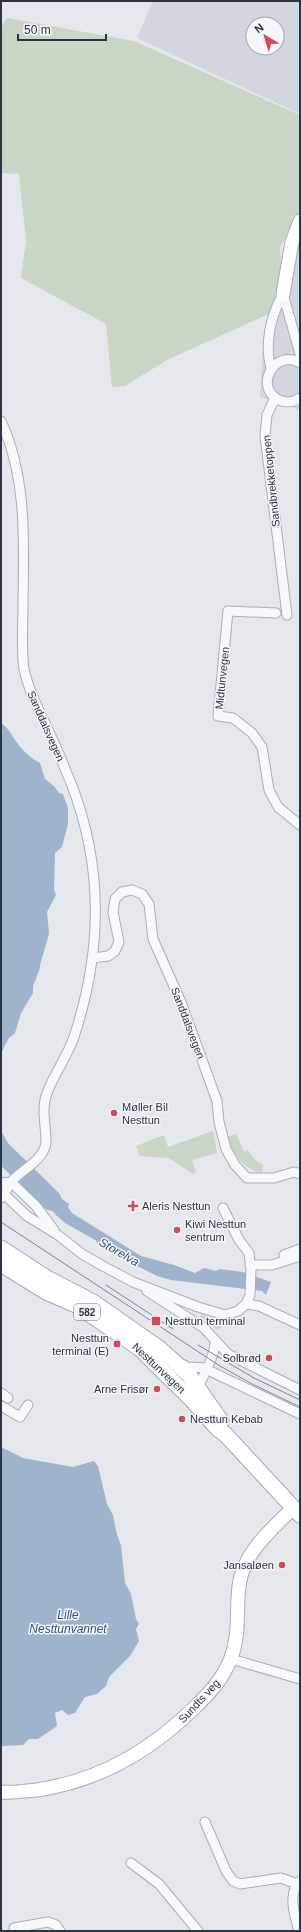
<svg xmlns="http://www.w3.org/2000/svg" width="301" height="1932" font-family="Helvetica,sans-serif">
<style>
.built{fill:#d2d6de;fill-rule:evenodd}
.green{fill:#c9d6c5}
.water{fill:#9fb4cc}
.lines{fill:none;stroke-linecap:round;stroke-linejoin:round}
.river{stroke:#9fb4cc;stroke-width:21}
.street-casing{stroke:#a9aeb7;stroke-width:11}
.secondary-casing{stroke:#a9aeb7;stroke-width:15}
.primary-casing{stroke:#a3abb8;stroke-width:17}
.street{stroke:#f7f8fa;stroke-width:9}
.secondary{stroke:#fff;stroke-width:13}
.primary{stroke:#fff;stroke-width:15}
.tram{stroke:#7d8696;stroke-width:1}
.poi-dot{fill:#d1495b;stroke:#f4f6f9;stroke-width:1.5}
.labels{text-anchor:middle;stroke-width:3;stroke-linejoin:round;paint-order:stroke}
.shield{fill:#f4f6f9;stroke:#676e7b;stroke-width:1}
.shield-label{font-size:10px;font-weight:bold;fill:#2b3445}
.street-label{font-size:11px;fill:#2b3445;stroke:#f4f6f9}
.poi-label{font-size:11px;fill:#2b3445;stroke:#f4f6f9;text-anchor:start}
.water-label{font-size:12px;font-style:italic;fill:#34527a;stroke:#f4f6f9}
</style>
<rect width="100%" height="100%" fill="#e4e7ec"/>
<g class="built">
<path d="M153,1h147v113l-163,-76zM253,24h24v24h-24z"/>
<polygon points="300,203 300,410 260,397 263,343"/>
</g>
<g class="green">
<polygon points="7,18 134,41 300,115 300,214 280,247 282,280 271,313 167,360 125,386 112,387 106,324 21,278 26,241 19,174 1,173 1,27"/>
<polygon points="213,1131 217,1153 192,1160 196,1172 193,1174 169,1158 140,1156 136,1146 164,1135 168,1147"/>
<path d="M236,1134l8,18 4,-2 8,11 7,4 -1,8c-20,-5 -27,-17 -35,-36z"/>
<polygon points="201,1314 225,1322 223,1326 217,1330 200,1317"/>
</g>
<g class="water">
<path d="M1,723c7,5 9,9 14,17 7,10 14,17 25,23l5,16 9,7 5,7 4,1 5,14v16l-6,23 -7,6 -1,37 2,5 -9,17 2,22 -9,31v3l-7,18v7l-12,20 -6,20 -6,5 -4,7 -4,9v8z"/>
<polygon points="1,1131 18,1160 9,1167 1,1162"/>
<path d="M36,1176c6,15 21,18 33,28l-1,3 4,6 69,43 33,9 21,8 9,-5 12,3 3,-2 24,3 28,10 -5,13 -4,-4 -91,-11 -14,-4 -53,-27 -9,-9 -30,-17 -9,-8 -25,-29 -1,-4z"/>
<polygon points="1,1447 23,1458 73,1467 94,1461 98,1466 107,1504 113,1515 117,1535 121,1545 125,1583 131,1594 136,1619 139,1624 136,1629 139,1641 130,1656 109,1677 106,1686 97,1694 85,1697 75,1713 68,1715 62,1710 55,1713 57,1726 38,1739 29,1739 23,1745 1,1746"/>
</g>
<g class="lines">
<polyline class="river" points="1,1151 51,1200"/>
<defs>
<g id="street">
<polyline points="283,294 300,354"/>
<path d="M300,363c-25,-15 -47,24 -21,37 7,3 15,2 21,-2"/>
<path d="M271,368c-7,-24 0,-53 12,-74"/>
<polyline points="275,398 267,415 265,436 287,615"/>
<path d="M1,421c26,56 23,121 22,182 0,21 -2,45 1,66 5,23 16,43 26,65 8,16 14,33 21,49 33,85 31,168 3,254 -7,20 -20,37 -27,56 -6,16 -1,32 -1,49 -1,17 -23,27 -34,39 -4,5 -6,12 -11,17"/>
<polyline points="276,613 228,611 218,716 233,718 252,733 262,747 269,790 278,807 300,825"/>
<polyline points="93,958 108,956 115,951 119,942 113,912 115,899 122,892 132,890 142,894 149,904 153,939 181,1002 217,1101 219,1122 226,1149 235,1165 247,1178 274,1178 294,1172 300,1174"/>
<polyline points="11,1182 36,1206 54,1230"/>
<polyline points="1,1183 11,1182"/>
<polyline points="5,1195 27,1216 58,1235 82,1254 103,1266 133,1282 198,1307 225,1315 238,1311 246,1304 250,1295 251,1270 249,1253 239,1240 223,1208"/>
<polyline points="284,1255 300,1249"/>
<polyline points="250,1265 272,1265 300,1256"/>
<path d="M147,1291l57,37 11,12c1,14 -12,37 -19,51"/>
<polyline points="246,1304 259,1306 300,1325"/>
<polyline points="215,1340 228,1354 300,1390"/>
<polyline points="182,1364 188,1367 206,1368"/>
<polyline points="212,1372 300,1414"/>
<polyline points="1,1393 8,1398"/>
<polyline points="1,1406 20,1417 28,1405"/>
<polyline points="231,1659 300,1679"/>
<polyline points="205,1822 226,1871 233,1881 240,1884 281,1878 297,1884"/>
<polyline points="131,1863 159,1884 198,1931"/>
<polyline points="14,1928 48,1922 56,1925 60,1931"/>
<path d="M299,1931c-4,-14 -12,-38 1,-50"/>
</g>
<g id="secondary">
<polyline points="283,294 292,242 300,221"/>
<path d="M1,1792c12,1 24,-1 36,-2 61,-9 113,-39 156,-81 16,-15 30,-30 38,-51 9,-24 5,-47 8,-72 4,-33 32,-56 54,-78"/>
</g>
<g id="primary">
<polyline points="1,1248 47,1278 93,1302 160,1349 189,1375 221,1421"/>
<polyline points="1,1264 46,1292 78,1306 139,1348 192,1400 217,1428 226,1435 300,1515"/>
</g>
</defs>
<use href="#street" class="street-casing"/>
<use href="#secondary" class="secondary-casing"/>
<use href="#primary" class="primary-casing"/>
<use href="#street" class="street"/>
<use href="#secondary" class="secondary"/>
<use href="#primary" class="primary"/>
<g class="tram">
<polyline points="1,1222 220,1366 254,1385 300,1407"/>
<polyline points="106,1285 173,1329"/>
<polyline points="198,1345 254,1378 300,1400"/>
</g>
</g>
<g class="poi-dot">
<circle cx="114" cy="1113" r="4"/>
<path d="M131 1200h4v4h4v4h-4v4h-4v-4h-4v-4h4z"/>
<circle cx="177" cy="1230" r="4"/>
<rect x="151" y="1316" width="10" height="10" rx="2"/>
<rect x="113" y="1340" width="8" height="8" rx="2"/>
<circle cx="269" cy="1358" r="4"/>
<circle cx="157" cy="1389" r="4"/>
<circle cx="182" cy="1419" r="4"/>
<circle cx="282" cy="1565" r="4"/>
</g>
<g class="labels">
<rect class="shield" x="74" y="1304" width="26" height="16" rx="3"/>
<g class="shield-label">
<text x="87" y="1316">582</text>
</g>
<g class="street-label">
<text transform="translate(271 481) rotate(-96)" y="4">Sandbrekketoppen</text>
<text transform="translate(222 678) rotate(-84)" y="4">Midtunvegen</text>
<text transform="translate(46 726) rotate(66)" y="4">Sanddalsvegen</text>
<text transform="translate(188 1023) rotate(69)" y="4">Sanddalsvegen</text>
<text transform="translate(159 1368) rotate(43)" y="4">Nesttunvegen</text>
<text transform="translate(199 1701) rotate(-47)" y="4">Sundts veg</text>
</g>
<g class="poi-label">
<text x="122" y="1111">Møller Bil<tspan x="122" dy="13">Nesttun</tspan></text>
<text x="142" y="1210">Aleris Nesttun</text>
<text x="185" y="1228">Kiwi Nesttun<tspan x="185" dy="13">sentrum</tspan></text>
<text x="165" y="1325">Nesttun terminal</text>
<text x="109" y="1342" text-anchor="end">Nesttun<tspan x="109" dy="13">terminal (E)</tspan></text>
<text x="261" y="1362" text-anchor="end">Solbrød</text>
<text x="149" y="1393" text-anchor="end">Arne Frisør</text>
<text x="190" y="1423">Nesttun Kebab</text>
<text x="274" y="1569" text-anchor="end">Jansaløen</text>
</g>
<g class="water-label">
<text transform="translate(119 1252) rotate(30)" y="4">Storelva</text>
<text x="68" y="1619">Lille<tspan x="68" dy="14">Nesttunvannet</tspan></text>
</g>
</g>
<rect width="301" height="1932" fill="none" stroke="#2b3445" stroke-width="4"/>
<g transform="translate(265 36) rotate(322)"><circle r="19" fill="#f4f6f9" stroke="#a4a8b1"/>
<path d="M0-3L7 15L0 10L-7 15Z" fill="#d1495b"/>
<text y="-6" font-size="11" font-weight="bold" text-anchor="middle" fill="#2b3445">N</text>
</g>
<path d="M18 34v6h88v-6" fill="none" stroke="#2b3445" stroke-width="2"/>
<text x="24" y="34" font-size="12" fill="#2b3445" stroke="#f4f6f9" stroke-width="3" paint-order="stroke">50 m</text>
</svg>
